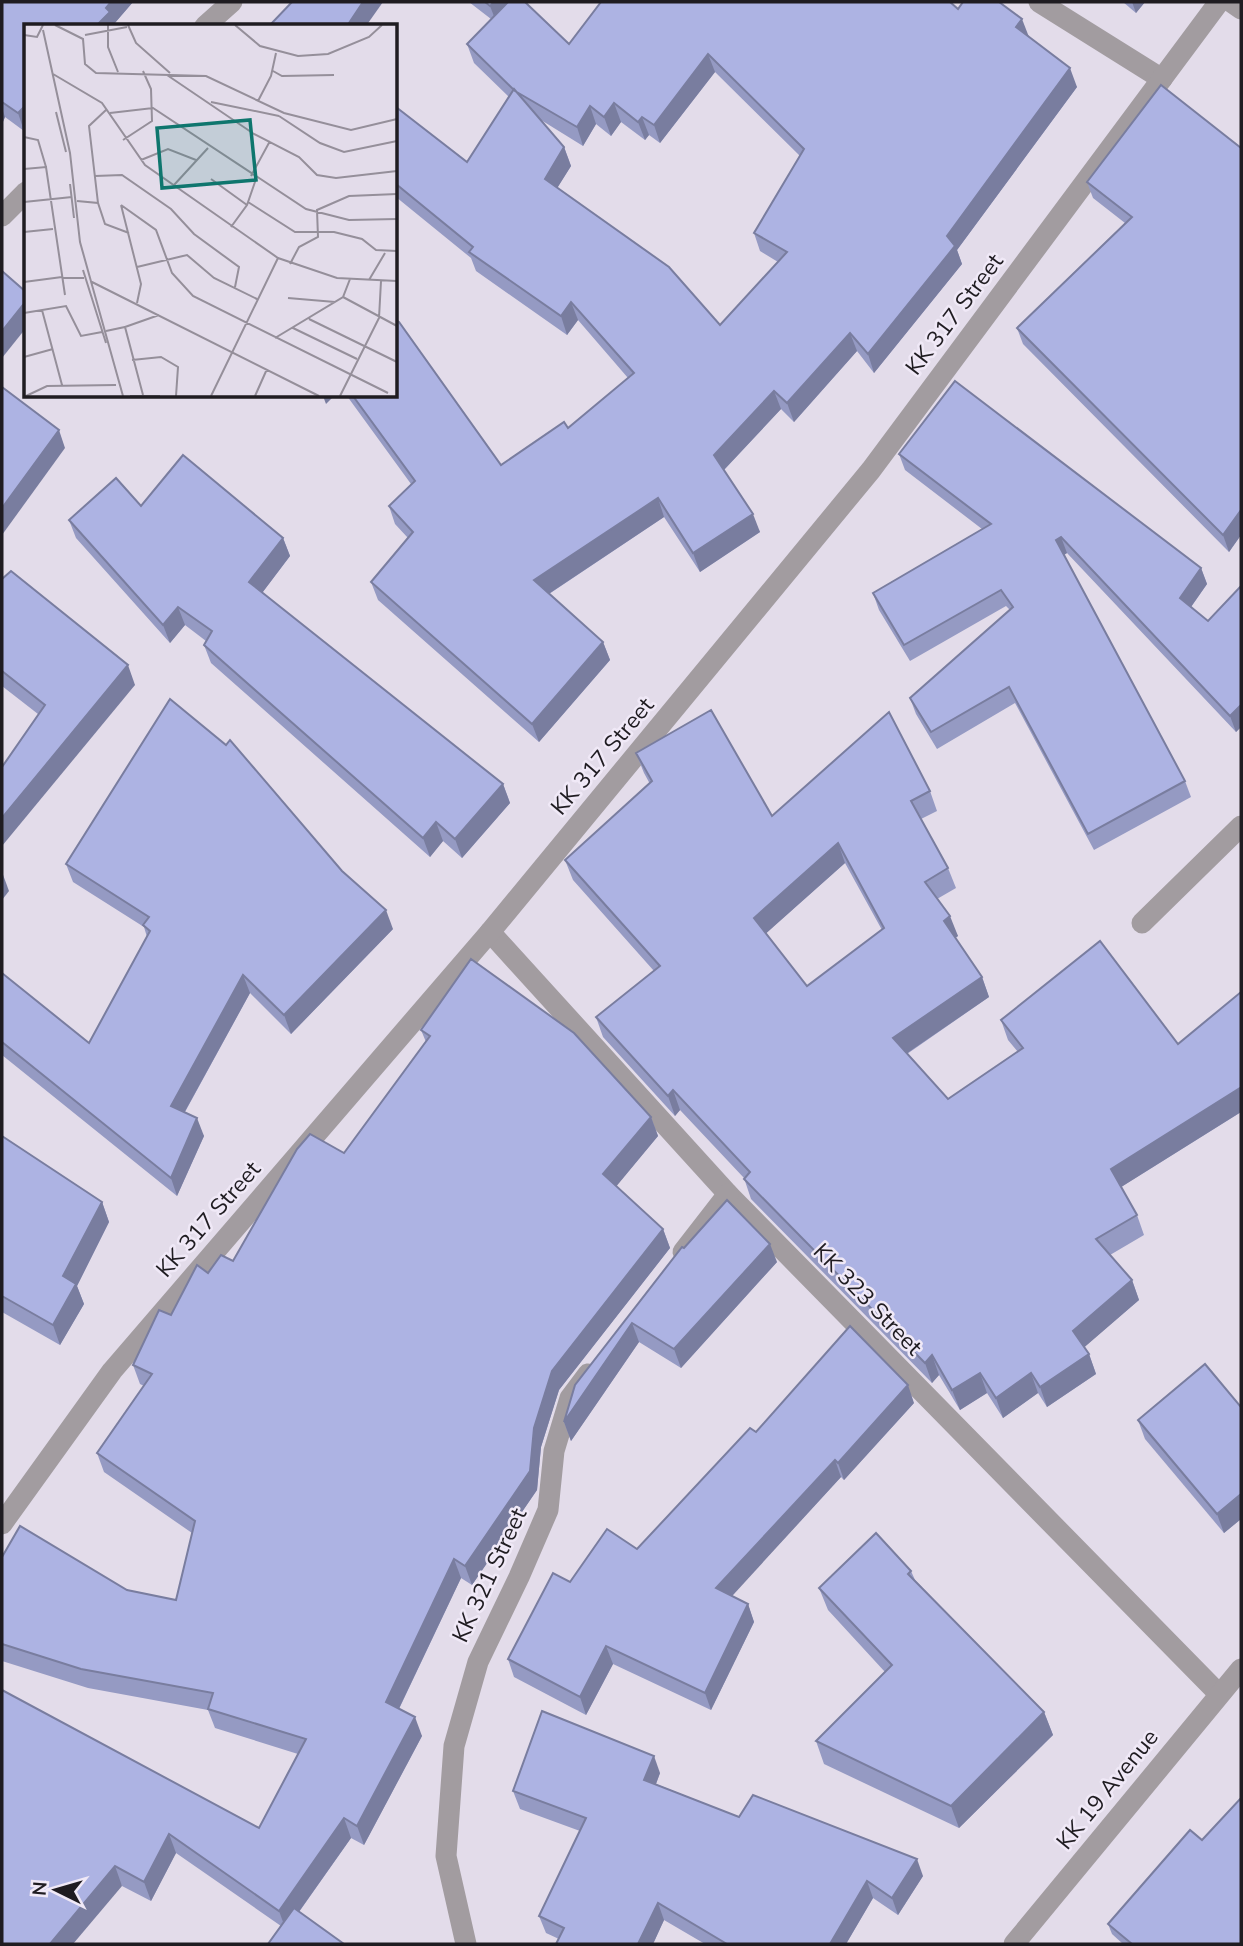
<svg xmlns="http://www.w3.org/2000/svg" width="1243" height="1946" font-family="'Nunito Sans',sans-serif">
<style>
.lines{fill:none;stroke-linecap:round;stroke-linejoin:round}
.minor{stroke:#a29ca0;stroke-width:21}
.wall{fill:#959ac3;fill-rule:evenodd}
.shaded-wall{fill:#797d9f}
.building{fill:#adb3e3;stroke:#797d9f;stroke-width:2;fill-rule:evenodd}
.labels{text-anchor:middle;stroke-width:5;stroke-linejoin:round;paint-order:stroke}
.street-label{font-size:23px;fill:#1f1c21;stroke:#f0e9f7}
.inset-road{fill:none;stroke:#958f9a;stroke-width:2}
.view{fill:#0f766e;fill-opacity:0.15;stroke:#0f766e;stroke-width:3.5}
.inset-edge{fill:none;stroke:#1f1c21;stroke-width:3.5}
</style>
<rect width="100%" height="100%" fill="#e3dcea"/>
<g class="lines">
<g class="minor">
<polyline points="1039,2 1162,79"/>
<polyline points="1231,2 1241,9"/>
<polyline points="205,26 232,2"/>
<polyline points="2,216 26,192"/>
<polyline points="1142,923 1241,826"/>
<polyline points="490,932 728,1194 1219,1694"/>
<polyline points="683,1252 728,1194"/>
<polyline points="2,1524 112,1371 490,932 871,470 1219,2"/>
<polyline points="466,1944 446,1856 454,1746 478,1662 519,1577 548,1510 554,1451 570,1398 588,1374"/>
<polyline points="1014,1944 1241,1669"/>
</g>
</g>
<g class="wall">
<polygon points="2,2 133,2 114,24 26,26 26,129 24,131 5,117 2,124"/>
<path d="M469,2h56l44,42 389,-35 70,27 49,51 -120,163 5,14 -88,109 -17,-22 -63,71 -13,-13 -57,61 36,62 -60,40 -36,-55 -115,77 54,48 7,18 -71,82 -161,-142 -7,-18 37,-44 -13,-14 -6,-18 22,-22 -64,-88h49l105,69 67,-37 60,-50 -50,-58 -11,15 -91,-64 -5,-13 -75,-61v-90l71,55 42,-65 -35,-34 -7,-19 24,-25zM715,72l85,84 -46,77 6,18 18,11 -58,63 -163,-137 14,-22 -7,-19 -23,-27 42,26 13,-22 15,12 10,-14 24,18 4,-5 11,8z"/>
<polygon points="1123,2 1145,2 1136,13"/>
<polygon points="1241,148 1241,535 1229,552 1023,344 1017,328 1125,223 1093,198 1087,182"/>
<polygon points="899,454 1201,568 1207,584 1191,607 1208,621 1241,586 1241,727 1236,732 1067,553 1064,555 1185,781 1191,797 1094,850 1015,703 937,749 916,714 910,698 1010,610 1006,606 910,661 879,610 873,593 982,529 905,470"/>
<polygon points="141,506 283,538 290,556 262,593 503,784 510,803 462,858 443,841 430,857 211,663 204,645 206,641 185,625 170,643 76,538 69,520"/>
<polygon points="2,579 135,685 38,714 2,686"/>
<path d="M636,753l136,63 158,-25 7,20 -16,8 27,49 8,20 -19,11 21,37 -3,2 27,39 7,20 -82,57 41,45 70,-47 -10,-12 -7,-20 177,24 63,-52v120l-120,75 16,28 7,20 -34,20 22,25 7,20 -55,47 5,7 7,20 -49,33 -9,-14 -35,25 -16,-25 -27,17 -21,-35 -7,8 -181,-184 -7,-21 -64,-68 -5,6 -72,-79 -7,-20 58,-46 -81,-91 -8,-20 85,-76 -6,-11zM845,863l37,67 -75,56 -41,-53z"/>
<polygon points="66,864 393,929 291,1034 250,993 185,1112 204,1136 177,1196 2,1055 2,973 89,1043 147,937 144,927 73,882"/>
<polygon points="421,1030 651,1117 658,1136 616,1186 663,1229 670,1248 559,1390 541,1447 537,1490 472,1585 461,1578 399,1709 422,1736 364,1845 351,1838 299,1912 281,1926 176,1853 151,1901 122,1886 2,1691 259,1828 298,1754 215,1728 208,1710 88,1688 2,1661 2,1557 127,1590 176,1600 192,1533 104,1472 97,1453 144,1386 140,1384 133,1365 171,1315 208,1273 233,1261 344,1153 426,1042"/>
<polygon points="2,1136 102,1202 109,1222 77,1286 84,1304 60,1345 2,1312"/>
<polygon points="684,1248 777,1262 681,1368 639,1342 571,1441 564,1422"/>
<polygon points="914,1403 844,1480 841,1477 731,1596 748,1604 754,1622 711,1710 613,1664 586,1715 514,1677 508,1659 570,1582 637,1549 756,1432"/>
<polygon points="1241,1407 1241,1519 1224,1533 1145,1439 1138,1420"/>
<polygon points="911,1571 915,1580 1044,1712 1053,1735 959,1828 824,1764 816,1741 885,1672 828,1610 819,1588"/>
<polygon points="660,1773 656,1784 739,1817 923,1876 898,1915 873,1898 846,1944 705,1944 664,1920 653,1944 556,1944 559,1939 546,1933 539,1916 580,1831 520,1809 513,1791"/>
<polygon points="1108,1924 1241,1944 1123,1944 1112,1934"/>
</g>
<g class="shaded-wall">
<polygon points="111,2 133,2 114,24 115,26 96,26 106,8"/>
<polygon points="363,2 383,2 366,26 347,26"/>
<polygon points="494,2 514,2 497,24 490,6"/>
<polygon points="1132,2 1145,2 1136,13"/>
<polygon points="1022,19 1029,37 1016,27"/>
<polygon points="708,54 715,72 660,143 654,125"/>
<polygon points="1070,68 1077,87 957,250 962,264 874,373 868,354 947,236"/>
<polygon points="614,103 621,122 611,136 604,117"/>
<polygon points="26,105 26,129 24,131 18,113"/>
<polygon points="590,106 596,124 583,146 577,127"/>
<polygon points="2,108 5,117 2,124"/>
<polygon points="642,117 649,135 645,140 638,122"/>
<polygon points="564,147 571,166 551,198 545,179"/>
<polygon points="26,301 26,328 2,358 2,331"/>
<polygon points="571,302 578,320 567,335 561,316"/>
<polygon points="850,333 857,351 794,422 787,403"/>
<polygon points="774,391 781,409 721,473 714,455"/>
<polygon points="323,396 334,396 326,404"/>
<polygon points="59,430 65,448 2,535 2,508"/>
<polygon points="658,498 664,517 541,599 534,580"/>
<polygon points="1241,510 1241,535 1229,552 1223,535"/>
<polygon points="753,514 760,532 700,572 693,553"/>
<polygon points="1061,537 1067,553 1062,556 1056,540"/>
<polygon points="283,538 290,556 256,601 249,582"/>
<polygon points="1201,568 1207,584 1186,614 1180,598"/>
<polygon points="178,607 185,625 170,643 163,625"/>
<polygon points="603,642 610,660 539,742 532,724"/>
<polygon points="128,665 135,685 2,846 2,818"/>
<polygon points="1241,705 1241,727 1236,732 1230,716"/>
<polygon points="503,784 510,803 462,858 455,839"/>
<polygon points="436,822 443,841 430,857 423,838"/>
<polygon points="838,843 845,863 761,938 754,918"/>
<polygon points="2,872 9,891 2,900"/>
<polygon points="386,910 393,929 291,1034 284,1015"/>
<polygon points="950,916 958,936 951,941 944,921"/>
<polygon points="243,975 250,993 178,1124 171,1106"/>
<polygon points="982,977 989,997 900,1058 893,1038"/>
<polygon points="1240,1088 1241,1091 1241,1112 1118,1189 1111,1169"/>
<polygon points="673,1090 680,1110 675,1116 668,1096"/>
<polygon points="651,1117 658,1136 610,1194 603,1174"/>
<polygon points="197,1118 204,1136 177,1196 171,1178"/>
<polygon points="102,1202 109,1222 77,1286 84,1304 60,1345 53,1325 63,1276"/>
<polygon points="663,1229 670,1248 559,1390 541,1447 537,1490 472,1585 465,1566 552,1371"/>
<polygon points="770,1244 777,1262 681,1368 674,1349"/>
<polygon points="1132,1280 1139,1300 1080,1351 1073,1331"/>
<polygon points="632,1323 639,1342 571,1441 564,1422"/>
<polygon points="1089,1354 1096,1374 1047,1407 1040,1387"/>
<polygon points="932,1355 939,1375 932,1383 925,1363"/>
<polygon points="980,1373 987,1393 960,1410 952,1390"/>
<polygon points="1031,1373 1038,1393 1003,1418 996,1398"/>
<polygon points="908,1385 914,1403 844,1480 838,1463"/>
<polygon points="835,1460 841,1477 723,1606 716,1588"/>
<polygon points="1241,1494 1241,1519 1224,1533 1217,1514"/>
<polygon points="454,1559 461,1578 393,1721 386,1702"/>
<polygon points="748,1604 754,1622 711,1710 705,1693"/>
<polygon points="606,1646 613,1664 586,1715 580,1697"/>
<polygon points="1044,1712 1053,1735 959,1828 951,1806"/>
<polygon points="415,1717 422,1736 364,1845 357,1826"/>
<polygon points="654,1756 660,1773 651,1797 644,1780"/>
<polygon points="344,1818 351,1838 286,1930 279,1911"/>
<polygon points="169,1834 176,1853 151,1901 144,1882"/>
<polygon points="917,1859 923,1876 898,1915 892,1898"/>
<polygon points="115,1866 122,1886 73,1944 50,1944"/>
<polygon points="867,1881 873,1898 846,1944 830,1944"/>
<polygon points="658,1903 664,1920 653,1944 638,1944"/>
</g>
<g class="building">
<polygon points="2,2 111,2 106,8 110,12 96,26 26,26 26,105 18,113 2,102"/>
<polygon points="292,2 363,2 347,26 269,26"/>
<polygon points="485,2 494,2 490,6"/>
<polygon points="508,2 525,2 569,44 601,2 950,2 958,9 963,2 999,2 1022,19 1016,27 1070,68 947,236 955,246 868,354 850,333 787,403 774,391 714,455 753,514 693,553 658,498 534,580 603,642 532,724 371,582 413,532 389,506 415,481 353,396 396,396 396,320 399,322 501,465 564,422 568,428 634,373 571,302 561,316 469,252 473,247 396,184 396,107 467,162 514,89 564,147 545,179 669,267 720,325 787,252 754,233 804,149 708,54 654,125 642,117 638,122 614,103 604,117 590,106 577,127 515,91 467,44"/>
<polygon points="1161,85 1241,148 1241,510 1223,535 1017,328 1132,217 1087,182"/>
<polygon points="2,271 26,292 26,301 2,331"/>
<polygon points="955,381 1201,568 1180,598 1208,621 1241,586 1241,705 1230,716 1061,537 1056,540 1185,781 1088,834 1009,687 931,732 910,698 1013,607 1001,590 904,645 873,593 991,524 899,454"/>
<polygon points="2,387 59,430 2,508"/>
<polygon points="183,455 283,538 249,582 503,784 455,839 436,822 423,838 204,645 212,631 178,607 163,625 69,520 116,478 141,506"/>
<polygon points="11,571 128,665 2,818 2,767 45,705 2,671 2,579"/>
<polygon points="170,699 226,745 230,740 342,871 386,910 284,1015 243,975 171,1106 197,1118 171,1178 2,1042 2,973 89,1043 150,931 143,925 149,917 66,864"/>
<path d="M711,710l61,106 117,-104 41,79 -19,10 37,67 -23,14 25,34 -6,5 38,56 -89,61 55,61 75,-51 -22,-28 99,-79 78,103 63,-52v97l-1,-1 -129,81 26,46 -41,24 36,41 -59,51 16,23 -49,33 -9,-14 -35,25 -16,-25 -28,17 -20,-35 -7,8 -181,-184 6,-7 -77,-82 -5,6 -72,-79 64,-51 -95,-106 87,-79 -16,-28zM838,843l46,85 -77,58 -53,-68z"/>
<polygon points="471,959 574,1033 651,1117 603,1174 663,1229 552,1371 534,1428 530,1471 465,1566 454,1559 386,1702 415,1717 357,1826 344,1818 279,1911 169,1834 144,1882 115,1866 50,1944 2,1944 2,1690 259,1828 306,1739 208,1709 213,1693 81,1669 2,1644 2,1557 20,1526 127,1590 176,1600 195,1521 97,1453 152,1374 133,1365 159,1310 171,1315 197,1265 208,1273 221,1255 233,1261 297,1149 310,1134 344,1153 430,1036 421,1030"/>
<polygon points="2,1136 102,1202 63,1276 76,1284 53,1325 2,1296"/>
<polygon points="727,1200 770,1244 674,1349 632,1323 564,1422 575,1385 682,1247 684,1248"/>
<polygon points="850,1326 908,1385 838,1463 835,1460 716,1588 748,1604 705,1693 606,1646 580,1697 508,1659 553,1573 570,1582 607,1529 637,1549 750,1428 756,1432"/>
<polygon points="1205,1364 1241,1407 1241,1494 1217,1514 1138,1420"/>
<polygon points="876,1533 911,1571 908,1574 1044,1712 951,1806 816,1741 892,1665 819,1588"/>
<polygon points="542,1711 654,1756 644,1780 739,1817 753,1795 917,1859 892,1898 867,1881 830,1944 727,1944 658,1903 638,1944 556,1944 564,1928 539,1916 586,1818 513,1791"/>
<polygon points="1241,1798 1241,1944 1132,1944 1108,1924 1190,1830 1202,1840"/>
<polygon points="294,1908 344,1944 268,1944"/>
</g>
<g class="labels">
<g class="street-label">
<text transform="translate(954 314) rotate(-53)" y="8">KK 317 Street</text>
<text transform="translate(602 756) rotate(-50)" y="8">KK 317 Street</text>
<text transform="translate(208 1219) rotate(-49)" y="8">KK 317 Street</text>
<text transform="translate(868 1299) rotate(46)" y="8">KK 323 Street</text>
<text transform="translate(489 1575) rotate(-65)" y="8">KK 321 Street</text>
<text transform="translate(1107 1789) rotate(-51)" y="8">KK 19 Avenue</text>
</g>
</g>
<g transform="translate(24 24)">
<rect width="373" height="373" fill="#e3dcea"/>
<path class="inset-road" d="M31,1l28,14 2,25 11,9 110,3 78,37 67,17 46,-11M84,1v22l10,25M104,1l8,18 34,30M211,1l25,21 38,10 30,-2 41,-17 13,-12M19,6l27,123 10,89 43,154M0,11l13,2 6,-12M61,11l42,-8M249,47l9,5 52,-1M29,50l49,29 43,62 133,93 59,20 60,3M143,51l87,59 45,23 18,18 19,3 61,-7M234,77l13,-25 5,-23M187,78l68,14M32,88l10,40M86,89l43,-5 153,101 43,11 48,-1M255,92l41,27 24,9 53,-11M0,113l14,3 8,27M99,116l29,-19 -1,-32 -8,-18M117,136l27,-11 28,11M0,145l22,-2 19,128M71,152l27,-1 49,34 23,25 45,33 -4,20M227,152l19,-35M187,155l36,26M46,160l4,34M150,161l34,-37M53,177l21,2 7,21 24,9M0,178l48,-5M224,178l47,30h39l28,7 14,11 21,1M74,179l-9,-77 17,-16M97,181l35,25 16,43 21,23 195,97M97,181l20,79 -4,19M207,203l16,-22 9,-26M0,208l29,-3M266,240l9,-17 19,-10 -1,-27 32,-14 48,-2M113,243l50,-12 27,23 43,21M59,246l23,73M38,254h22M345,256l16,-27M66,257l229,115M0,258l38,-5M319,273l54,29M264,274l47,4M18,286l20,75M0,289l42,-7 15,30 21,-4M285,295l88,43M101,303l34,-12M269,304l64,31M82,307l19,-4 18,68M251,314l68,-41 7,-18M0,333l29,-8M108,336l29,-3 17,10 -2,29M2,372l21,-10 69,-1M106,372h30M187,372l67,-138M231,372l12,-27M316,372l39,-78 2,-37"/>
<path class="view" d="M226,96l6,60 -94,8 -5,-60z"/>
<rect width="373" height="373" class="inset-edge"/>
</g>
<rect width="1243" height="1946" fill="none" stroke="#1f1c21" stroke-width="7"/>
<g transform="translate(56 1890) rotate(275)" stroke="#f0e9f7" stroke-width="5" paint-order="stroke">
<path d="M0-5L12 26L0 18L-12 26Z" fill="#1f1c21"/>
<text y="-10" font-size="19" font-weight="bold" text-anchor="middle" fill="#1f1c21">N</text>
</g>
</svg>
